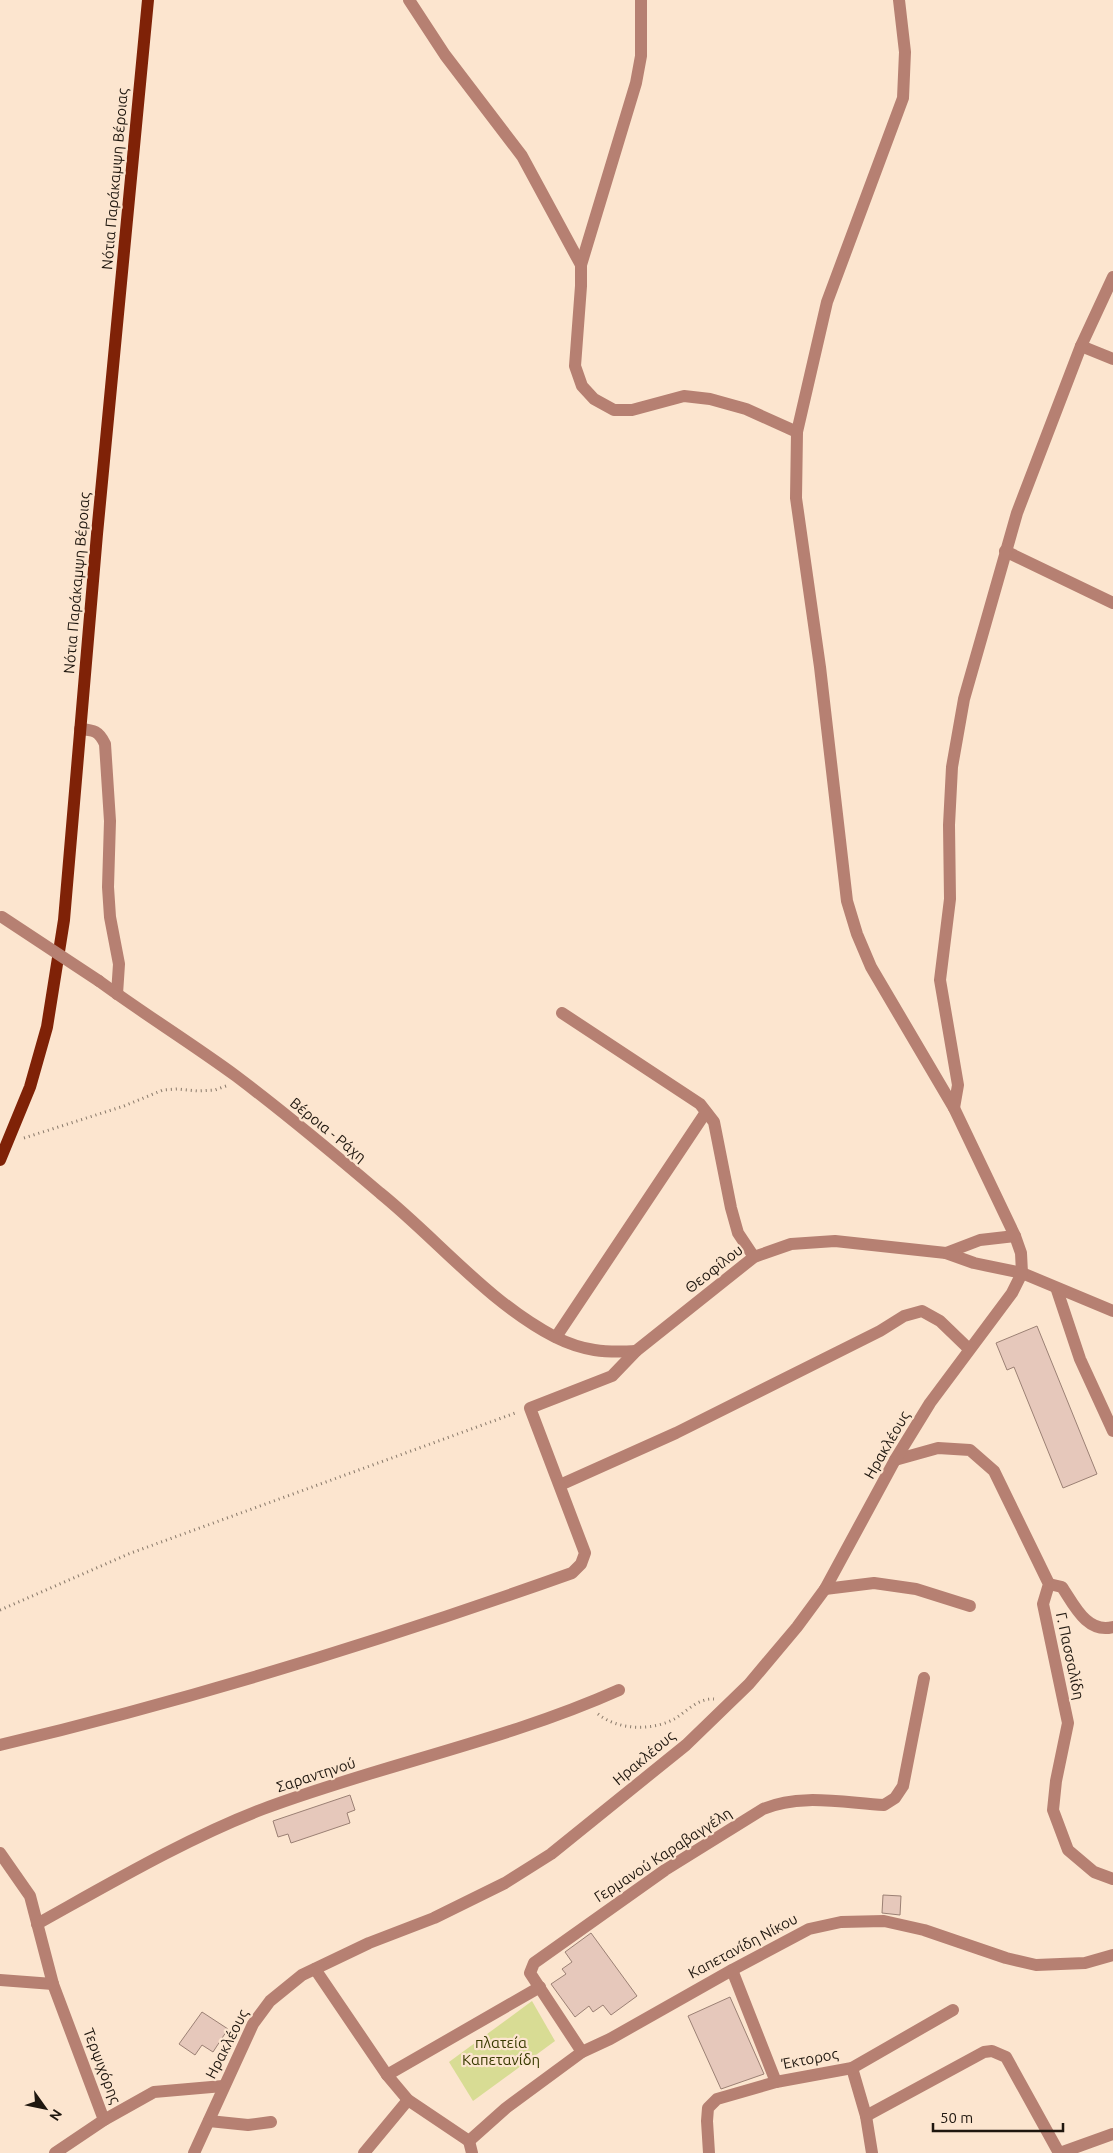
<svg xmlns="http://www.w3.org/2000/svg" width="1113" height="2153" font-family="Ubuntu,sans-serif">
<style>
.green{fill:#d8dc94}
.building{fill:#e6c8bb;stroke:#9b8074}
.lines{fill:none;stroke-linecap:round;stroke-linejoin:round}
.path{stroke:#877869;stroke-width:3;stroke-dasharray:1 4;stroke-linecap:butt}
.minor{stroke:#b68072;stroke-width:12}
.major{stroke:#7f2207;stroke-width:12}
.minor-bridge{stroke:#b68072;stroke-width:12}
.labels{text-anchor:middle;stroke-width:4.5;stroke-linejoin:round;paint-order:stroke}
.street-label{font-size:15px;fill:#1f170f;stroke:#fce5cf}
.park-label{font-size:15px;fill:#393a00;stroke:#fce5cf}
</style>
<rect width="100%" height="100%" fill="#fce5cf"/>
<polygon class="green" points="532,2001 555,2041 473,2101 449,2062"/>
<g class="building">
<polygon points="1037,1326 1097,1474 1063,1488 1014,1367 1007,1370 996,1343"/>
<polygon points="350,1795 355,1810 347,1813 350,1823 291,1843 288,1834 278,1837 273,1821"/>
<polygon points="883,1895 901,1896 900,1915 882,1913"/>
<polygon points="591,1933 637,1996 611,2015 603,2005 593,2012 589,2006 575,2017 551,1984 566,1974 562,1969 572,1962 565,1952"/>
<polygon points="730,1997 764,2074 721,2089 688,2016"/>
<polygon points="202,2012 228,2029 213,2052 202,2045 195,2055 179,2044"/>
</g>
<g class="lines">
<g class="path">
<polyline points="24,1138 124,1106 163,1090 177,1089 198,1091 215,1090 226,1086"/>
<polyline points="0,1610 131,1553 518,1412"/>
<path d="M598,1714c21,17 56,17 78,4 12,-8 23,-20 38,-19"/>
</g>
<g class="minor">
<polyline points="409,0 445,55 522,156 581,265 581,286 575,366 582,386 594,399 614,410 632,410 684,396 710,399 746,409 797,432"/>
<polyline points="899,0 905,52 903,98 827,302 797,432 796,498 820,667 847,901 857,934 871,967 954,1108 1015,1236 1021,1253 1022,1273"/>
<polyline points="581,265 636,83 641,56 641,0"/>
<polyline points="1081,346 1113,359"/>
<polyline points="1005,551 1113,603"/>
<path d="M80,729c14,1 19,2 25,15l5,77 -2,66 2,30 9,47 -2,30"/>
<path d="M99,981c45,33 92,62 137,95 49,37 97,77 144,117 58,47 108,109 175,144 28,14 50,16 81,14"/>
<polyline points="562,1013 700,1104 714,1122 731,1208 738,1233 754,1257"/>
<polyline points="954,1108 958,1085 940,980 950,899 949,825 952,767 964,699 1017,513 1081,346 1113,277"/>
<polyline points="946,1253 980,1240 1015,1236"/>
<polyline points="1057,1290 1080,1359 1113,1431"/>
<polyline points="556,1337 706,1112"/>
<polyline points="895,1460 938,1448 970,1450 994,1471 1049,1584 1043,1604 1068,1723 1056,1781 1053,1810 1068,1850 1094,1872 1113,1879"/>
<polyline points="560,1485 676,1433 880,1331 904,1316 922,1311 940,1321 969,1349"/>
<path d="M1049,1584l13,3c12,18 25,47 51,40"/>
<polyline points="825,1589 874,1583 916,1589 970,1606"/>
<path d="M0,1745c194,-46 384,-105 572,-172l9,-9 4,-11 -55,-145 82,-32 24,-25 118,-94 37,-13 44,-3 111,12 28,10 48,10 91,38"/>
<polyline points="0,1853 30,1896 53,1984 104,2120"/>
<path d="M37,1924c72,-40 150,-86 226,-115 117,-44 242,-68 356,-119"/>
<polyline points="315,1969 387,2075 408,2100 469,2141"/>
<polyline points="732,1970 776,2082"/>
<polyline points="0,1980 53,1984"/>
<path d="M582,2052l-52,-79 4,-10 131,-93 98,-61c37,-16 82,-6 121,-4l11,-7 8,-12 21,-108"/>
<polyline points="852,2068 866,2116 872,2153"/>
<polyline points="387,2075 540,1987"/>
<polyline points="866,2116 984,2052 992,2051 1006,2057 1059,2153"/>
<polyline points="209,2121 248,2125 271,2122"/>
<polyline points="469,2141 506,2108 582,2052 610,2039 732,1970 809,1929 841,1922 884,1921 924,1930 1006,1958 1036,1965 1085,1963 1113,1955"/>
<polyline points="469,2141 472,2153"/>
<polyline points="55,2153 104,2120 154,2092 223,2086"/>
<polyline points="194,2153 253,2024 270,2001 302,1975 369,1943 434,1918 505,1883 551,1854 686,1745 749,1684 797,1627 825,1589 895,1460 930,1403 1012,1293 1022,1273"/>
<polyline points="364,2153 408,2100"/>
<polyline points="709,2153 707,2121 708,2108 717,2099 776,2082 852,2068 953,2010"/>
<polyline points="1060,2153 1113,2134"/>
</g>
<polyline class="major" points="0,1160 30,1087 47,1027 64,920 97,534 148,0"/>
<polyline class="minor-bridge" points="2,917 99,981"/>
</g>
<g class="labels">
<g class="street-label">
<text transform="translate(115 179) rotate(-85)" y="5">Νότια Παράκαμψη Βέροιας</text>
<text transform="translate(77 583) rotate(-85)" y="5">Νότια Παράκαμψη Βέροιας</text>
<text transform="translate(328 1130) rotate(39)" y="5">Βέροια - Ράχη</text>
<text transform="translate(714 1269) rotate(-38)" y="5">Θεοφίλου</text>
<text transform="translate(887 1445) rotate(-60)" y="5">Ηρακλέους</text>
<text transform="translate(1070 1656) rotate(78)" y="5">Γ. Πασσαλίδη</text>
<text transform="translate(644 1758) rotate(-40)" y="5">Ηρακλέους</text>
<text transform="translate(316 1775) rotate(-18)" y="5">Σαραντηνού</text>
<text transform="translate(663 1855) rotate(-33)" y="5">Γερμανού Καραβαγγέλη</text>
<text transform="translate(743 1946) rotate(-28)" y="5">Καπετανίδη Νίκου</text>
<text transform="translate(227 2044) rotate(-63)" y="5">Ηρακλέους</text>
<text transform="translate(810 2059) rotate(-11)" y="5">Έκτορος</text>
<text transform="translate(102 2066) rotate(69)" y="5">Τερψιχόρης</text>
</g>
<g class="park-label">
<text x="501" y="2048">πλατεία<tspan x="501" dy="17">Καπετανίδη</tspan></text>
</g>
</g>
<g transform="translate(45 2108) rotate(123)" stroke="#fce5cf" stroke-width="4" paint-order="stroke">
<path d="M0-4L9 19L0 12L-9 19Z" fill="#1f170f"/>
<text y="-8" font-size="14" font-weight="bold" text-anchor="middle" fill="#1f170f">N</text>
</g>
<path d="M933 2123v8h130v-8" fill="none" stroke="#1f170f" stroke-width="2.5"/>
<text x="940" y="2123" font-size="15" fill="#1f170f" stroke="#fce5cf" stroke-width="4" paint-order="stroke">50 m</text>
</svg>
